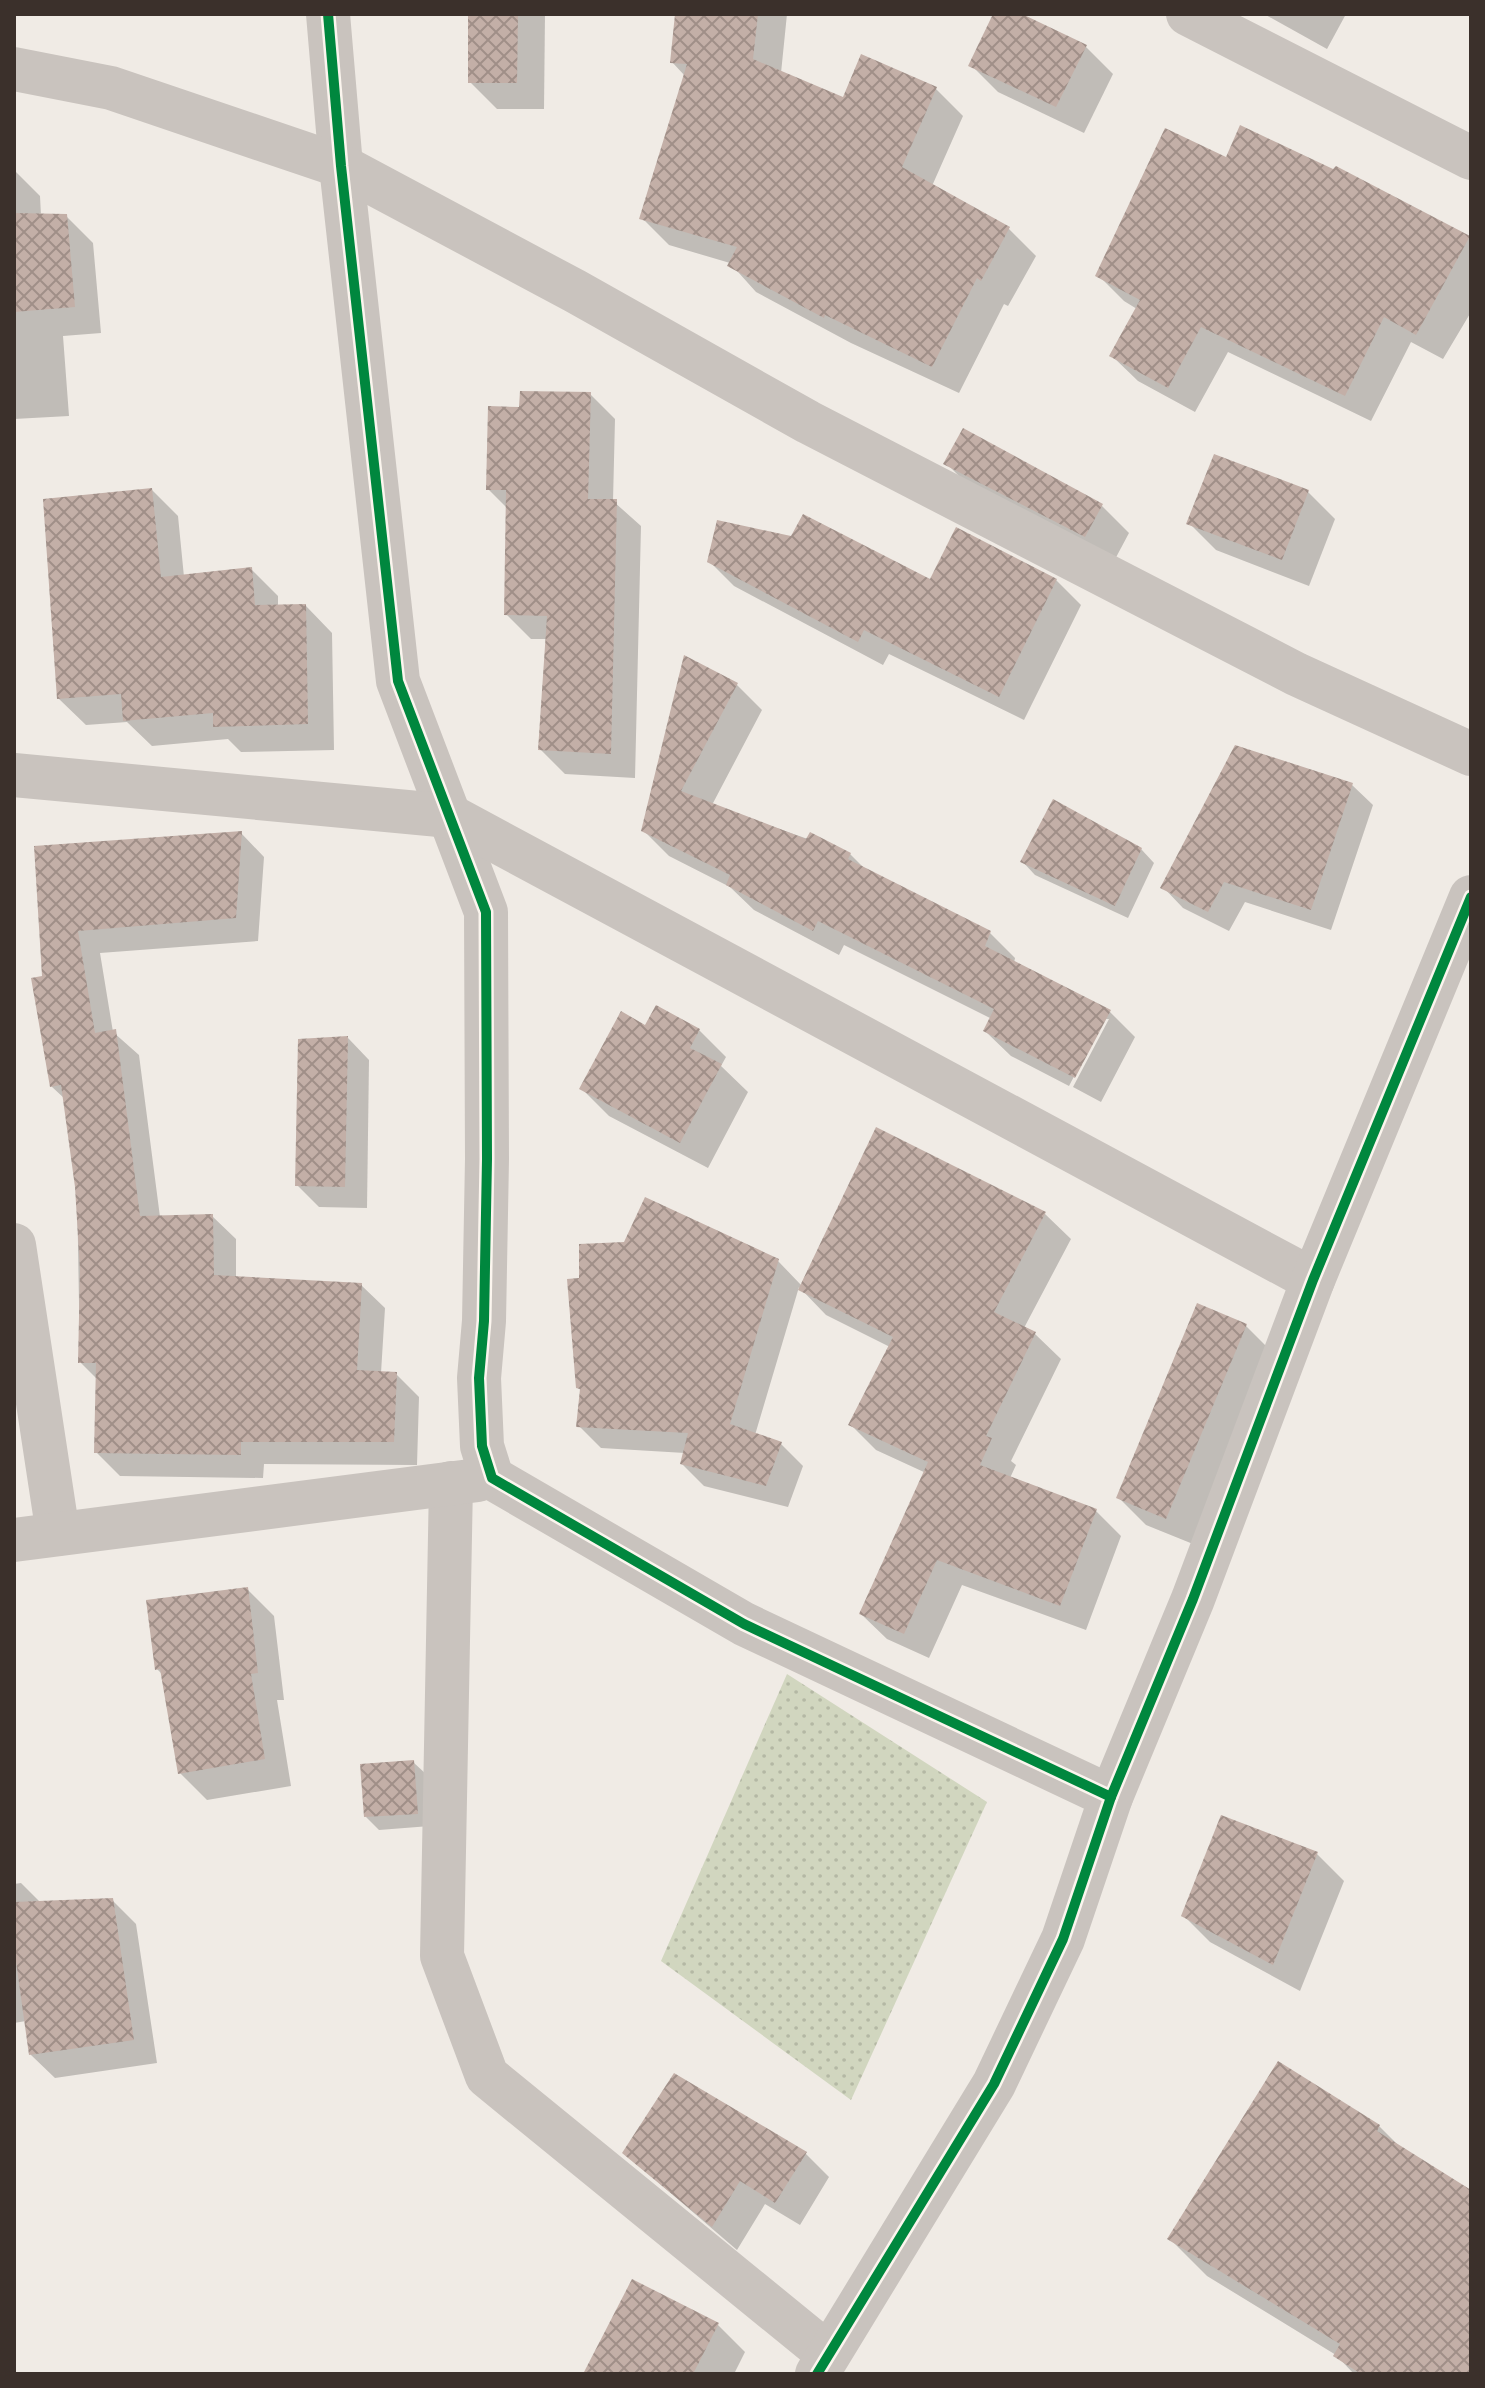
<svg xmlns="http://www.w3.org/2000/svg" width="1485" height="2388" font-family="'DM Sans',sans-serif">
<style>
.park{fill:url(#park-dots)}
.shadow{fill:#0003}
.building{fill:url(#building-cross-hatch)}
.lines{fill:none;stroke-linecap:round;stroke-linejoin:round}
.minor{stroke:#c9c3be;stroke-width:44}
.cycleway-casing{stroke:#fbf5ee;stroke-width:15}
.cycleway{stroke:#00873e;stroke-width:10}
</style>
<defs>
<pattern id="park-dots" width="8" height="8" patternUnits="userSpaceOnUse" patternTransform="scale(2)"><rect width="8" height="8" fill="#d1d6bf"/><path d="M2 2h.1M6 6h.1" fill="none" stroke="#b4b8a4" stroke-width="1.8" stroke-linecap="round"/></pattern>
<pattern id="building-cross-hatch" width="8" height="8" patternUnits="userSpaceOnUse" patternTransform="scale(2)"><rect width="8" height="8" fill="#c3afa7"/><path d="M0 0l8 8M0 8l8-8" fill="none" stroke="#a08f88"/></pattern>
</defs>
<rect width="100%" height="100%" fill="#f0ebe5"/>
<polygon class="park" points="787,1674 987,1802 851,2100 661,1961"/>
<g class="shadow">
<polygon points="470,14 545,14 544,109 497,109 470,82"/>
<polygon points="677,14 787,14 781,73 844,100 936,89 963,116 932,186 1009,229 1036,256 1008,306 1004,304 959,393 851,343 756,292 730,263 669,245 642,218 685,76 672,62"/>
<polygon points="996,14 1018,14 1086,47 1113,74 1084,133 998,92 971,65"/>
<polygon points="1264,14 1346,14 1327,49"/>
<polygon points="1226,160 1334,172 1336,168 1471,239 1471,312 1443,359 1411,342 1371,421 1228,352 1195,412 1138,381 1111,355 1137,309 1124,301 1098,275"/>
<polygon points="14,170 40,196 41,216 66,216 93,243 101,333 63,336 69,416 14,419"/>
<polygon points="590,394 615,419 613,501 641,526 635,778 565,774 540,749 547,639 531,639 506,614 508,509 488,489 521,409"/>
<polygon points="964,431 1102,506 1129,533 1113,563 973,490 946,463"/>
<polygon points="152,490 178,516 184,577 251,569 278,596 278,607 306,606 332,633 334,750 241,752 228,739 152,746 127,722 86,725 59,699"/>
<polygon points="1308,492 1335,519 1309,586 1216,550 1189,523"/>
<polygon points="709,561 931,582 1056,580 1081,605 1024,720 889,654 883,665 734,586"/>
<polygon points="736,684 762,710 712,805 850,854 867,871 990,933 1015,958 1014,963 1110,1012 1135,1037 1101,1102 1073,1087 1109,1019 1104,1019 1069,1086 1011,1056 985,1031 992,1019 844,945 839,955 754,910 730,887 669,856 644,831"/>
<polygon points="1352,785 1373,805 1331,930 1245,902 1229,931 1183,908 1163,887"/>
<polygon points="241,833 264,857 258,941 100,953 113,1032 139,1055 160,1217 212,1216 236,1239 236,1279 361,1285 385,1308 381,1373 396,1374 419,1397 417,1465 264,1464 263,1478 120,1476 96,1452 98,1380 80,1362 77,1187 65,1099 51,1086 36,848"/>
<polygon points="1141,849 1154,863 1128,918 1035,875 1022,861"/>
<polygon points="646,1028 699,1030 726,1057 721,1066 748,1092 708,1168 609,1116 582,1089"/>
<polygon points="348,1038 369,1060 367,1208 319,1207 297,1185"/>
<polygon points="877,1130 1045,1214 1071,1239 1024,1328 1035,1334 1061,1359 1011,1461 1016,1465 1010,1478 1096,1511 1121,1536 1086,1630 962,1585 929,1658 887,1639 861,1614 926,1473 876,1450 851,1425 890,1347 826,1315 799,1287 755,1435 781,1444 803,1466 788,1507 704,1486 682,1464 685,1453 601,1448 579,1426 582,1391 578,1388 778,1261 802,1286"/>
<polygon points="1246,1326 1273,1353 1193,1544 1146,1525 1119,1498"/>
<polygon points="247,1589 274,1616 284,1700 277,1700 291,1786 207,1800 180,1773 163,1675 157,1669"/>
<polygon points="413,1762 427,1775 430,1826 379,1830 366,1817"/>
<polygon points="1317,1854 1344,1881 1300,1991 1210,1942 1183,1915"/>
<polygon points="21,1883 41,1903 112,1900 136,1924 157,2063 55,2078 31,2055 26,2021 14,2023 14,1884"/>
<polygon points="1379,2126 1403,2150 1471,2192 1471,2374 1354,2374 1336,2355 1207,2276 1170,2239"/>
<polygon points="624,2153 805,2153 829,2177 800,2225 765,2204 737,2250"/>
<polygon points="632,2282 718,2325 745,2352 734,2374 586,2374"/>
</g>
<g class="building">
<polygon points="468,14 518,14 517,83 468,83"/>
<polygon points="675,14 758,14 753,59 843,97 861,54 937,87 902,167 1010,227 981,281 977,278 932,367 825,315 824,318 727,266 737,247 639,219 687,64 670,63"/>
<polygon points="993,14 1022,14 1087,45 1056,107 968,66"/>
<polygon points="1240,125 1333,169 1336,166 1470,236 1416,335 1384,317 1345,396 1201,327 1168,388 1109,356 1140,300 1095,276 1165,128 1226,157"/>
<polygon points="14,213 67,214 75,307 14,312"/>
<polygon points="520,391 591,392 588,499 617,499 611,754 538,750 547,616 504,615 506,490 486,490 488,406 519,407"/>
<polygon points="963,428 1103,504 1085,537 943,464"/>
<polygon points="1214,454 1309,490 1282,560 1186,524"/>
<polygon points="152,488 161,577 252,567 255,605 306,604 308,724 213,727 213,713 123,721 121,694 57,699 43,499"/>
<polygon points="803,514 930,579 956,527 1057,579 999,697 864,630 858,642 707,562 717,520 791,536"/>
<polygon points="684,655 738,683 681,791 806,839 810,832 851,853 848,859 991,931 985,946 1111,1010 1075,1078 983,1031 994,1009 818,921 813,931 726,885 730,875 641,831"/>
<polygon points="1235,745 1353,783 1311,910 1224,882 1208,912 1160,888"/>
<polygon points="1053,799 1142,848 1115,906 1020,862"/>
<polygon points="242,831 236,918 78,931 95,1033 116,1029 140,1216 213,1214 214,1275 362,1283 357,1370 397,1372 394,1442 241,1442 241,1455 94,1453 96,1363 78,1363 80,1270 75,1187 61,1085 50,1087 31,978 42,976 34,846"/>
<polygon points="656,1005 700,1029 690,1048 722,1064 680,1143 579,1089 621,1011 645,1025"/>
<polygon points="348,1036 345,1187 295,1186 298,1039"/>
<polygon points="876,1127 1046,1212 994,1312 1036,1332 986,1436 992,1438 980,1465 1097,1509 1060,1606 937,1560 904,1634 859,1614 928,1462 848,1425 893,1337 798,1290"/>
<polygon points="645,1197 779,1259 730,1424 782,1442 766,1486 680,1464 688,1433 576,1427 580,1389 576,1388 567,1279 579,1278 579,1244 624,1242"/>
<polygon points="1197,1303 1247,1324 1166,1519 1116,1498"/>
<polygon points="248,1587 258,1673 251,1674 265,1759 178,1774 160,1669 155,1670 146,1600"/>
<polygon points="414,1760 418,1814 364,1817 360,1764"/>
<polygon points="1221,1815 1318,1852 1273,1965 1181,1916"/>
<polygon points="113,1898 134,2040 29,2055 14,1947 14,1902"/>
<polygon points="1278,2061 1380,2125 1377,2131 1471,2190 1471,2374 1361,2374 1333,2356 1340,2344 1167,2239"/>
<polygon points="674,2073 807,2152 775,2203 740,2181 712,2227 622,2153"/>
<polygon points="632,2279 719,2323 693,2374 583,2374"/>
</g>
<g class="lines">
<g class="minor">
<polyline points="328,14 341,166 398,681 486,912 487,1159 484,1321 479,1378 482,1446 492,1478 744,1624 1111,1797"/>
<polyline points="1188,14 1471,158"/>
<polyline points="14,69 111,88 341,166 575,291 808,422 1296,674 1471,754"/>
<polyline points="14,775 450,816 1313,1280"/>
<polyline points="14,1245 58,1534"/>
<polyline points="451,1483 442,1956 487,2076 828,2354"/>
<polyline points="14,1540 478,1480"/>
<polyline points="817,2374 994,2084 1063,1939 1111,1797 1193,1599 1313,1280 1471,897"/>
</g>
<defs>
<g id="cycleway">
<polyline points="328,14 341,166 398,681 486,912 487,1159 484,1321 479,1378 482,1446 492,1478 744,1624 1111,1797"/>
<polyline points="817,2374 994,2084 1063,1939 1111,1797 1193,1599 1313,1280 1471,897"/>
</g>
</defs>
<use href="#cycleway" class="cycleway-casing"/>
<use href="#cycleway" class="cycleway"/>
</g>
<rect width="1485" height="2388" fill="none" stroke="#3b302b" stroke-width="32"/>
</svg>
